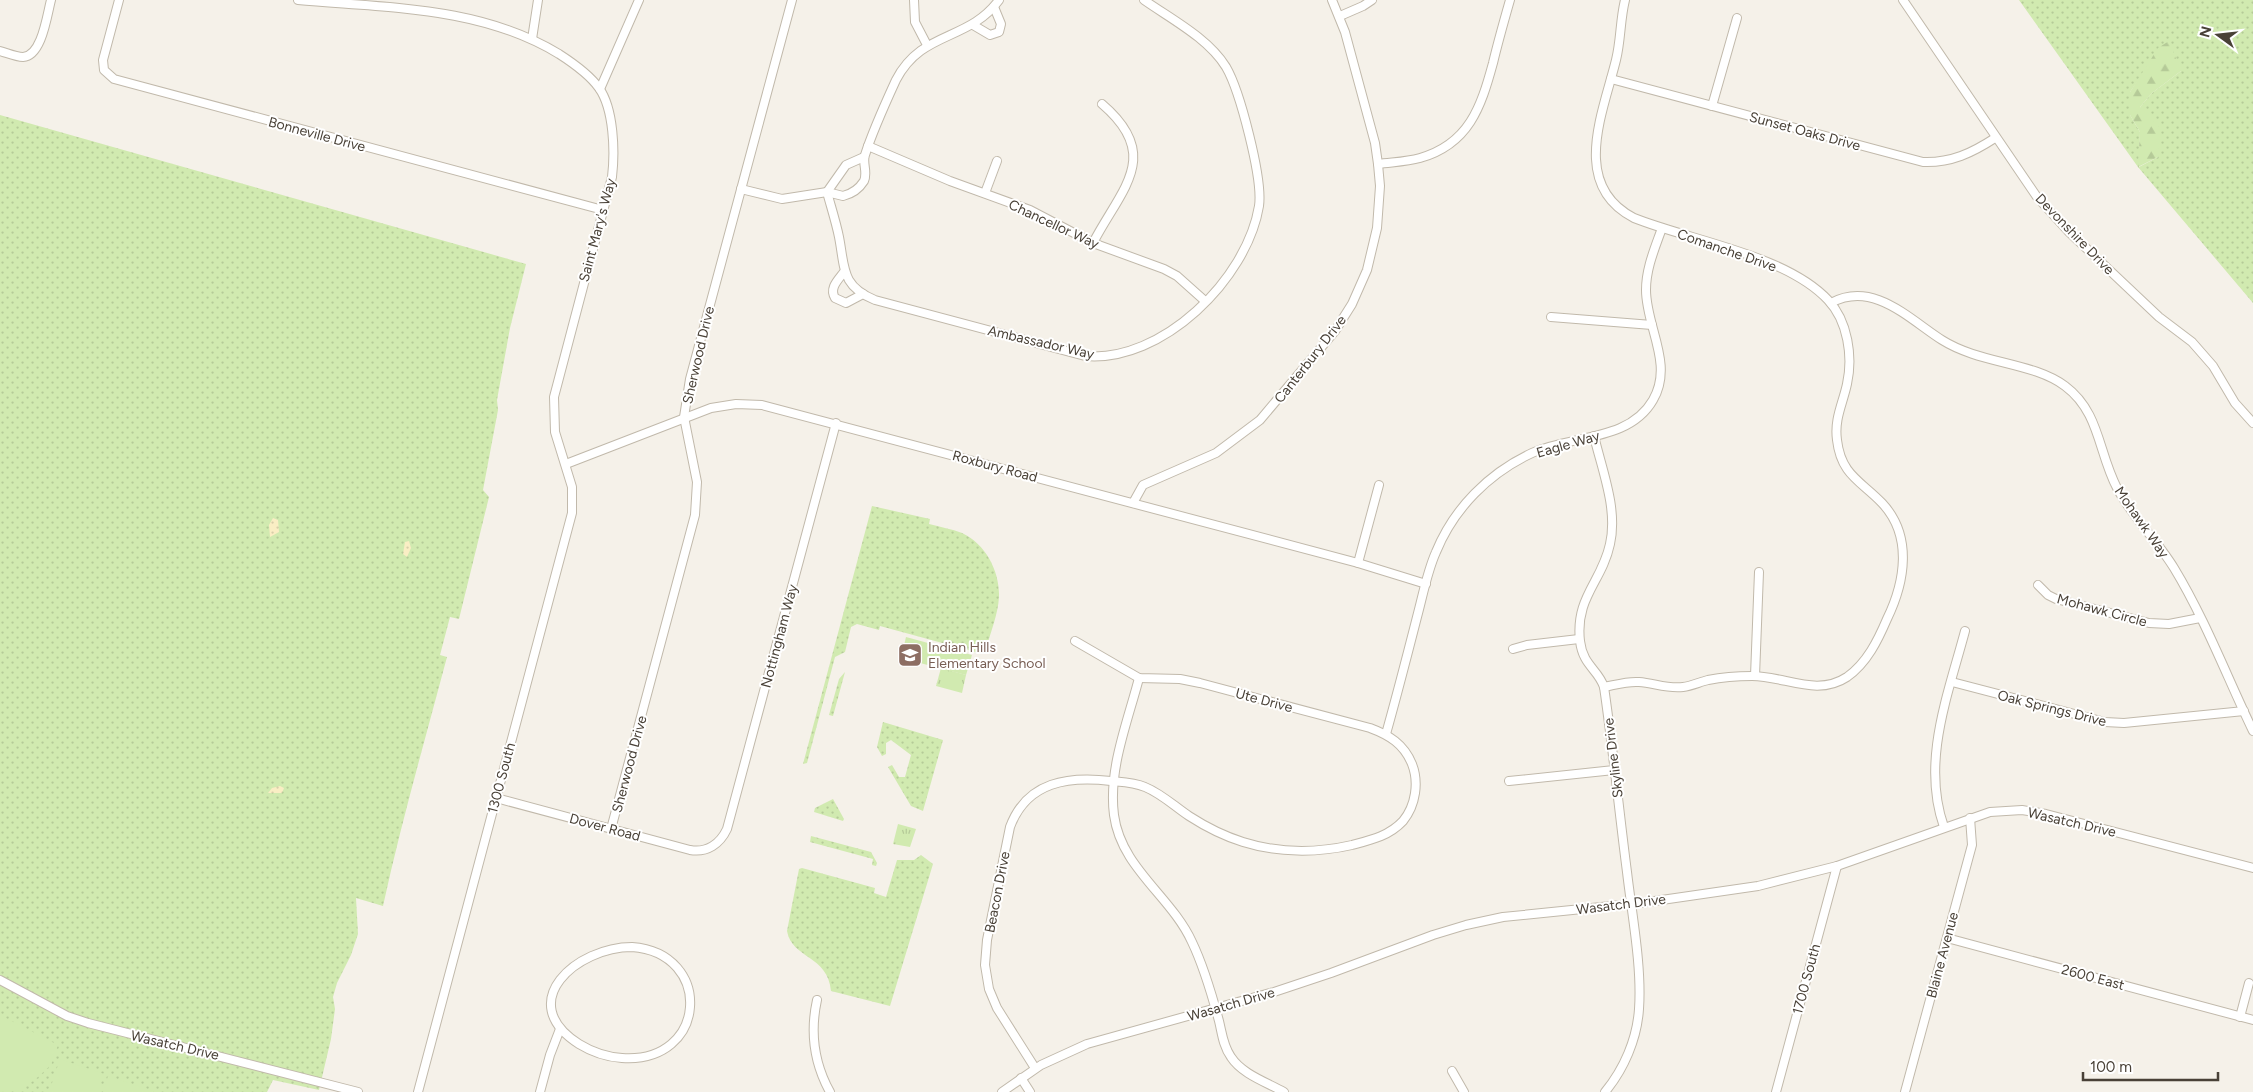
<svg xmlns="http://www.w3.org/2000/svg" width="2253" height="1092" font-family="Figtree,sans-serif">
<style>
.grass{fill:url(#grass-dots);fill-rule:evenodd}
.forest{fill:url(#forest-firs)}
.sand{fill:url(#sand-dots)}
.park{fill:url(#park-tufts)}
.pitch{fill:#d1eab0}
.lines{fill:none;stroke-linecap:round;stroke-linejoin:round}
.street-casing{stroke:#c1b9ab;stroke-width:10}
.street{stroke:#fff;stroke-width:8}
.labels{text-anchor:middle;stroke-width:4;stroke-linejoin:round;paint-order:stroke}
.street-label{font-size:14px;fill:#494137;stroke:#fff}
.education-label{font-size:14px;fill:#785e54;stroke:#fff;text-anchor:start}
</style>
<defs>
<pattern id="grass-dots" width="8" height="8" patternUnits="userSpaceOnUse" patternTransform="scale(1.25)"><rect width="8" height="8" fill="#d1eab0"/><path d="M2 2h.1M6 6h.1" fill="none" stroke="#b5ca98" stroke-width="1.8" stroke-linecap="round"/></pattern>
<pattern id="forest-firs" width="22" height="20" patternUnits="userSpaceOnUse" patternTransform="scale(1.25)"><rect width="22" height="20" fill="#d1eab0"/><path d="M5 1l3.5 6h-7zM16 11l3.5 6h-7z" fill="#b5ca98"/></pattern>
<pattern id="sand-dots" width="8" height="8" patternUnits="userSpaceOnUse" patternTransform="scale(1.25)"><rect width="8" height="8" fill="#faeec4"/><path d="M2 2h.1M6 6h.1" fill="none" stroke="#d8cda9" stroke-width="1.8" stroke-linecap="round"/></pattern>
<pattern id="park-tufts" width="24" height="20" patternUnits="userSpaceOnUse" patternTransform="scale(1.25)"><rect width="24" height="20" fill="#d1eab0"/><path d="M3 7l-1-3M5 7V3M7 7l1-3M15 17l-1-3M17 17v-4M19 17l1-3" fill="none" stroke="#b5ca98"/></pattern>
</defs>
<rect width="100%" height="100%" fill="#f5f1e9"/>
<g class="grass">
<path d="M2019,0h234v303l-115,-136zM2181,71l-29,22 -12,14 18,50 -19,10 1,-35 -10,-17v-23l14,-20z"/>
<path d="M0,115l526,149 -16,64 -13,72 1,10 -15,80 6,7 -30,122 -9,-2 -10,38 7,2c-22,83 -46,166 -64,249l-27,-8 2,36 -7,21 -14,28 -4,14 2,12 -4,30 -12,51 -46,-10 -6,12h-267z"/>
<path d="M872,506l58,13 -1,5c11,3 23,5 33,9 24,11 38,39 37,64 -1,18 -9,36 -13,53l-7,3 -99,-27 -1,4 -22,-6 -6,3 -6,25 -10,5 -28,106 -4,1z"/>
<polygon points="845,672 833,716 829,715 839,679"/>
<polygon points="883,722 943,740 923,811 911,806 888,767 892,765 899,777 905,777 911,755 891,740 886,743 886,754 882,756 877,747"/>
<polygon points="833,799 844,819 843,821 814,812 815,808"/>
<polygon points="811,836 871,852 877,863 876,866 872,865 873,859 810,842"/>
<path d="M921,855l12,9 -43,142 -59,-15c-3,-36 -39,-32 -44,-60l12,-62 3,-1 73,20 -1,5 12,4 11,-37h17z"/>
</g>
<polygon class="forest" points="2169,41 2181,71 2152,93 2140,107 2161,129 2158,157 2138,167 2140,132 2130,115 2130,92 2158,48"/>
<g class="sand">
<polygon points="273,518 278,520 279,532 270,537 269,525"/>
<polygon points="409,541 411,548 407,557 403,554 405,542"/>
<polygon points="280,786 284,788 282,793 268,793 272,788"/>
</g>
<g class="park">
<polygon points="941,668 966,675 962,693 936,686"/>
<polygon points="898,824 916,829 910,847 893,844"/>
</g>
<g class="pitch">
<polygon points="906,637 972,655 966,675 901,658"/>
<polygon points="0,1015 58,1045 51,1065 38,1077 21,1090 0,1092"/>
<polygon points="60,1059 104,1074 98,1092 49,1092"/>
<polygon points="108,1076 154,1091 153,1092 103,1092"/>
</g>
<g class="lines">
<defs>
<g id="street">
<polyline points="119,0 103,60 104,70 114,79 603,210"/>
<path d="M298,0c89,8 182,6 261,54 14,9 30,20 40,34 15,21 16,64 13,89l-58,220 1,35 17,55v26l-154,579"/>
<polyline points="914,0 915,22 927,45"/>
<polyline points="1903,0 2037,197 2068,231 2159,317 2192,342 2213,366 2235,403 2253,423"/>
<polyline points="1340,16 1363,6 1372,0"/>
<polyline points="973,25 990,35 999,32 1001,24 994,7"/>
<polyline points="532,39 538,0"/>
<path d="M0,51c7,2 16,6 23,6 19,-1 24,-42 28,-57"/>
<path d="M1611,79l312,83c28,1 49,-9 72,-24"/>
<polyline points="600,89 639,0"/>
<polyline points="1712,106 1737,18"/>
<polyline points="868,146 950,181 1030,210 1093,243 1164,269 1177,276 1205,301"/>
<path d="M1378,164c14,-2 28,-2 42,-6 49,-14 61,-51 73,-95 5,-21 11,-42 17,-63"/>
<path d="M741,189l41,10 45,-7 16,4c8,-2 16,-7 21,-15 4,-9 -2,-18 1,-26 8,-25 20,-51 31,-75 26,-50 72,-38 103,-80"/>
<path d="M827,192c4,15 9,30 12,45 6,31 2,49 36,63l210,56c77,7 162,-77 174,-150 4,-27 -19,-115 -33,-139 -18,-29 -55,-48 -82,-67"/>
<polyline points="827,192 846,165 864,157"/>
<polyline points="985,193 997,161"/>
<path d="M1093,243c28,-54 70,-87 9,-139"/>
<path d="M844,272c-6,8 -15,16 -9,26l11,5 17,-9"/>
<path d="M1831,303c42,-23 78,16 111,37 38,24 91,22 123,46 35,26 33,66 52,102 15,29 40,52 57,80 31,51 53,109 79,163"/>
<polyline points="1551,317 1652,325"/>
<path d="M1594,436c8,34 24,73 16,108 -8,38 -35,53 -30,97 3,25 18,28 24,46 9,61 15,124 23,185 5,43 15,95 12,137 -2,30 -15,60 -34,83"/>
<polyline points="566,464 711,408 736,404 762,405 1358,563 1426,584"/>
<polyline points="1133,503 1143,485 1216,453 1260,420 1335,331 1352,304 1367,270 1377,228 1380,186 1378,164 1375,143 1345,32 1332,0"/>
<polyline points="1358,563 1379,485"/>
<polyline points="2038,585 2048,595 2056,599 2149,623 2169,624 2200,618"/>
<polyline points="1513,649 1527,645 1579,639"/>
<polyline points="1755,676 1759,572"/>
<path d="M1139,678c-11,43 -31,91 -25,137 7,53 57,81 78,127 12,25 20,53 27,79 3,12 4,25 12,36 11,17 35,25 53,35"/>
<polyline points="1952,682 2105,722 2124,723 2244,711"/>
<path d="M1604,687c11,-2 23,-6 35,-5 15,1 28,7 44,5 8,-1 17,-5 25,-7 15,-3 30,-4 44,-4 33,0 65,21 95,1 20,-14 31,-37 40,-58 18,-37 26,-83 -5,-116 -21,-22 -41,-28 -45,-63 -3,-21 6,-37 10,-56 6,-27 1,-63 -19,-84 -42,-45 -136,-59 -194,-82 -64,-33 -31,-105 -18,-158 5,-20 4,-40 9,-60"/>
<path d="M1386,734c11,-39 21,-78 31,-117 6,-22 10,-45 19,-65 18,-44 53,-79 96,-99 38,-18 97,-11 121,-53 21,-36 -7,-73 -7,-110 0,-22 9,-42 16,-62"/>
<polyline points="1509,781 1614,770"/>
<path d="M496,798l194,52c17,3 30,-6 37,-21l109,-406"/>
<path d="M1944,827c-23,-65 4,-132 21,-196"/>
<polyline points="611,829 695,515 697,482 684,417 690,379 792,0"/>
<polyline points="1947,938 2253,1020"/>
<path d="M632,947c82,6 76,117 -10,111 -15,-1 -30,-6 -43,-14 -66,-42 -2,-97 53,-97z"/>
<polyline points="0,980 67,1016 88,1023 358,1092"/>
<path d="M817,1000c-7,32 -3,63 13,92"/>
<polyline points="2240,1017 2249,983"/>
<path d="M1035,1068l-38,-60 -8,-19 -4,-24 2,-25 23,-113c17,-46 59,-51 101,-46 12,1 23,1 34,6 17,7 29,19 44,29 17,11 35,20 54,26 35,11 74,11 109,3 19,-5 37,-9 51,-24 13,-16 16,-39 9,-57 -8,-20 -23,-29 -42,-36l-170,-45 -20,-4 -41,-1 -64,-37"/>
<polyline points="1452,1071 1464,1092"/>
<polyline points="1021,1078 1030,1092"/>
<polyline points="540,1092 550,1055 560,1029"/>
<polyline points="1002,1092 1041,1065 1087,1044 1274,992 1331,973 1433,935 1466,925 1503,917 1641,903 1758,886 1837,866 1990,812 2022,810 2046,814 2253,868"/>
<polyline points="1776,1092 1837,866"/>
<polyline points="1905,1092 1972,845 1970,818"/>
</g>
</defs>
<use href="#street" class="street-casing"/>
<use href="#street" class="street"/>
</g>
<defs>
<symbol id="school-square" viewBox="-11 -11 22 22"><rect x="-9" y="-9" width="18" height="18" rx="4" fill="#8d6e63" stroke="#fff"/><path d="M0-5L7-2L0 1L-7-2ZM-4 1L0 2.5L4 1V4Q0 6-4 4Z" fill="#fff"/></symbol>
</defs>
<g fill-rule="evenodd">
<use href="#school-square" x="896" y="641" width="28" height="28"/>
</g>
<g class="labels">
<g class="street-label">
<text transform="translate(1805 131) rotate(15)" y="5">Sunset Oaks Drive</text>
<text transform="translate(317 134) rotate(15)" y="5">Bonneville Drive</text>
<text transform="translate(1054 224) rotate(25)" y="5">Chancellor Way</text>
<text transform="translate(597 230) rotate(-75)" y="5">Saint Mary's Way</text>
<text transform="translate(2075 234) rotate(46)" y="5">Devonshire Drive</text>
<text transform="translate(1727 250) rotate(19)" y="5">Comanche Drive</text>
<text transform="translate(1041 342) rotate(13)" y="5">Ambassador Way</text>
<text transform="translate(698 355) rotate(-77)" y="5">Sherwood Drive</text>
<text transform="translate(1310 359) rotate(-52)" y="5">Canterbury Drive</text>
<text transform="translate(1568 444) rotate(-16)" y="5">Eagle Way</text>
<text transform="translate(995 466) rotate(15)" y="5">Roxbury Road</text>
<text transform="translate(2142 522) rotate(55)" y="5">Mohawk Way</text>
<text transform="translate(2102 610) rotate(15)" y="5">Mohawk Circle</text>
<text transform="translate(779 636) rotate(-75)" y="5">Nottingham Way</text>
<text transform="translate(1264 700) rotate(15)" y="5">Ute Drive</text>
<text transform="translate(2052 708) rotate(14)" y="5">Oak Springs Drive</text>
<text transform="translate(1613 758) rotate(-97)" y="5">Skyline Drive</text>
<text transform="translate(629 764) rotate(-75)" y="5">Sherwood Drive</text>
<text transform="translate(501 778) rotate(-75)" y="5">1300 South</text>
<text transform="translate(2072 822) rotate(13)" y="5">Wasatch Drive</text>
<text transform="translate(605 827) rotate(15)" y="5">Dover Road</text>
<text transform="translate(997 892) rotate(-79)" y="5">Beacon Drive</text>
<text transform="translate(1621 904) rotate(-7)" y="5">Wasatch Drive</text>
<text transform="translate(1942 955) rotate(-75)" y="5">Blaine Avenue</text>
<text transform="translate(2093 977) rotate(15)" y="5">2600 East</text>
<text transform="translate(1806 979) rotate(-75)" y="5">1700 South</text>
<text transform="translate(1231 1004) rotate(-16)" y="5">Wasatch Drive</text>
<text transform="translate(175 1045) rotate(13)" y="5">Wasatch Drive</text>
</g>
<g class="education-label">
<text x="928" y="652">Indian Hills<tspan x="928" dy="16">Elementary School</tspan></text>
</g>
</g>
<g transform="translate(2218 35) rotate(285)" stroke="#ffffff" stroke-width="4" paint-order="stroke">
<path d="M0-4L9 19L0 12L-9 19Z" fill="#494137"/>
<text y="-8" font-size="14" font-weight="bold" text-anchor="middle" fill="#494137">N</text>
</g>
<path d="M2083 1072v8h135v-8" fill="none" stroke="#494137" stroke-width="2.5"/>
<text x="2090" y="1072" font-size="15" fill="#494137" stroke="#ffffff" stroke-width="4" paint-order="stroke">100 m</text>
</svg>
